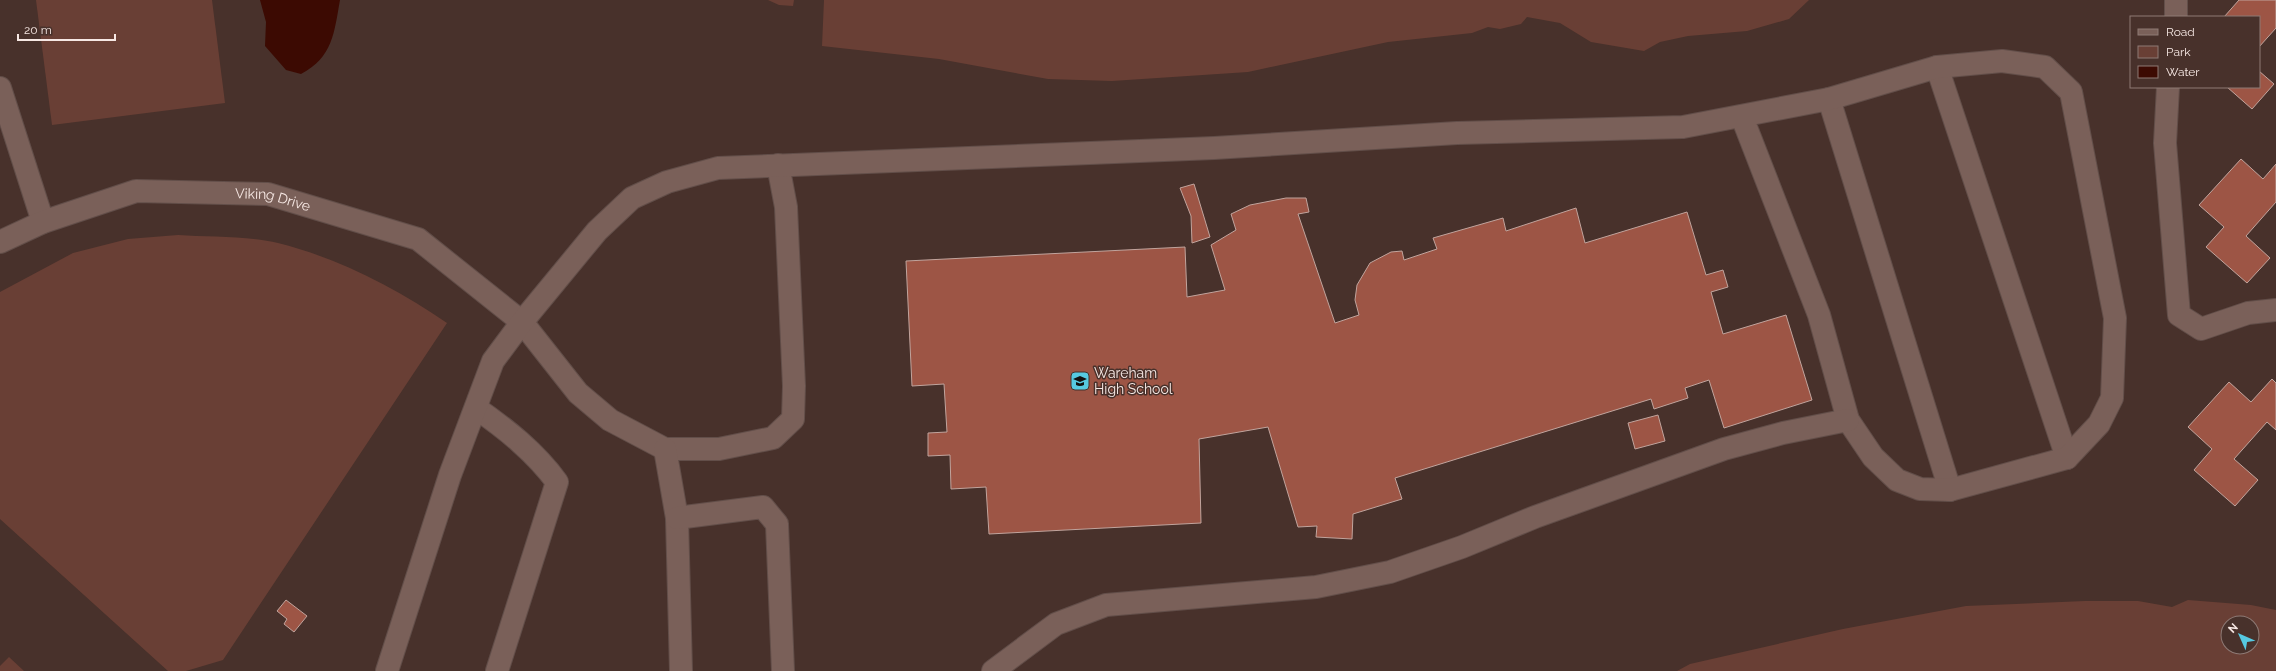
<svg xmlns="http://www.w3.org/2000/svg" width="2276" height="671" font-family="Raleway,sans-serif">
<style>
.green{fill:#693f35;fill-rule:evenodd}
.water{fill:#3c0a02}
.building{fill:#9d5545;stroke:#c1a49d}
.lines{fill:none;stroke-linecap:round;stroke-linejoin:round}
.minor-casing{stroke:#624e49;stroke-width:24}
.minor{stroke:#7a6059;stroke-width:22}
.labels{text-anchor:middle;stroke-width:3;stroke-linejoin:round;paint-order:stroke}
.street-label{font-size:14px;fill:#f7e8e4;stroke:#48312b}
.poi-label{font-size:14px;fill:#f7e8e4;stroke:#48312b;text-anchor:start}
</style>
<rect width="100%" height="100%" fill="#48312b"/>
<g class="green">
<polygon points="36,0 212,0 225,103 52,125"/>
<polygon points="768,0 794,0 793,6 779,5"/>
<polygon points="824,0 1809,0 1789,19 1747,31 1688,36 1660,42 1644,51 1591,42 1560,23 1527,17 1521,24 1500,29 1488,27 1472,33 1388,42 1248,72 1112,81 1048,79 939,59 822,46"/>
<path d="M178,235c30,2 71,1 100,8 60,15 118,45 169,80l-224,337 -37,11h-18l-168,-152v-227l73,-39 55,-14z"/>
<path d="M2188,600l63,5 25,5v61h-599l13,-7 153,-35 123,-23 119,-5h53l34,6zM2228,623h24v24h-24z"/>
<polygon points="9,657 24,671 0,671 0,666"/>
</g>
<path class="water" d="M260,0h80c-6,33 -7,57 -39,74l-15,-4 -21,-24 1,-24z"/>
<g class="building">
<polygon points="2239,0 2276,0 2276,28 2259,47 2259,17 2224,17"/>
<polygon points="2259,71 2274,84 2252,109 2227,87 2259,87"/>
<polygon points="2241,159 2263,179 2276,164 2276,202 2246,236 2270,258 2247,283 2206,247 2224,227 2199,205"/>
<polygon points="1194,184 1210,237 1192,243 1191,216 1180,188"/>
<polygon points="1286,198 1306,198 1309,212 1298,214 1335,323 1359,315 1355,300 1357,285 1370,263 1391,252 1402,251 1404,260 1437,249 1433,238 1503,218 1506,231 1576,208 1585,243 1687,212 1706,275 1723,270 1728,287 1711,292 1723,334 1786,315 1812,400 1724,428 1709,380 1685,388 1688,398 1654,409 1651,399 1395,478 1402,499 1353,514 1352,539 1316,537 1317,526 1298,527 1268,427 1199,439 1201,523 989,534 986,487 951,489 950,455 928,456 928,433 947,432 944,384 912,386 906,261 1185,247 1187,297 1225,290 1211,245 1236,230 1231,214 1250,205"/>
<polygon points="2272,379 2276,383 2276,430 2267,422 2234,459 2258,480 2235,506 2194,470 2212,449 2188,427 2229,382 2251,402"/>
<polygon points="1658,415 1665,441 1635,449 1628,423"/>
<polygon points="286,600 307,616 294,632 284,624 287,619 277,611"/>
</g>
<g class="lines">
<defs>
<g id="minor">
<polyline points="2176,0 2176,17"/>
<polyline points="1937,67 2067,458"/>
<polyline points="2168,87 2165,143 2179,315 2201,329 2248,313 2276,310"/>
<polyline points="0,88 43,222"/>
<polyline points="1829,99 1950,490"/>
<path id="s1" d="M0,242l43,-20 93,-31 132,3 150,45 104,83 56,71 32,27 55,29h54l54,-11 20,-19 1,-33 -8,-179 -8,-42"/>
<path d="M476,408c30,21 59,44 81,74l-60,189"/>
<polyline points="665,449 677,518 681,671"/>
<polyline points="677,518 763,507 777,524 783,671"/>
<polyline points="387,671 450,475 493,361 522,322 597,231 632,198 667,182 718,168 1214,148 1457,133 1683,127 1829,99 1937,67 2002,61 2045,67 2071,92 2115,318 2112,398 2099,424 2067,458 1950,490 1920,489 1897,480 1873,457 1848,420 1819,315 1742,117"/>
<polyline points="993,671 1056,624 1106,605 1316,587 1390,572 1462,547 1535,517 1724,449 1783,433 1848,420"/>
</g>
</defs>
<use href="#minor" class="minor-casing"/>
<use href="#minor" class="minor"/>
</g>
<defs>
<symbol id="school-square" viewBox="-11 -11 22 22"><rect x="-9" y="-9" width="18" height="18" rx="4" fill="#56c9e1" stroke="#48312b"/><path d="M0-5L7-2L0 1L-7-2ZM-4 1L0 2.5L4 1V4Q0 6-4 4Z" fill="#111"/></symbol>
</defs>
<g fill-rule="evenodd">
<use href="#school-square" x="1069" y="370" width="22" height="22"/>
</g>
<g class="labels">
<g class="street-label">
<text dy="5" stroke="none"><textPath href="#s1" startOffset="283">Viking Drive</textPath></text>
</g>
<g class="poi-label">
<text x="1094" y="378">Wareham<tspan x="1094" dy="16">High School</tspan></text>
</g>
</g>
<rect x="2130" y="16" width="130" height="72" fill="#48312b" stroke="#8e7a75"/>
<rect x="2138" y="29" width="20" height="6" fill="#7a6059" stroke="#8e7a75"/>
<text x="2166" y="36" font-size="12" fill="#f7e8e4">Road</text>
<rect x="2138" y="46" width="20" height="12" fill="#693f35" stroke="#8e7a75"/>
<text x="2166" y="56" font-size="12" fill="#f7e8e4">Park</text>
<rect x="2138" y="66" width="20" height="12" fill="#3c0a02" stroke="#8e7a75"/>
<text x="2166" y="76" font-size="12" fill="#f7e8e4">Water</text>
<g transform="translate(2240 635) rotate(315)"><circle r="19" fill="#48312b" stroke="#8e7a75"/>
<path d="M0-3L7 15L0 10L-7 15Z" fill="#56c9e1"/>
<text y="-6" font-size="11" font-weight="bold" text-anchor="middle" fill="#f7e8e4">N</text>
</g>
<path d="M18 34v6h97v-6" fill="none" stroke="#f7e8e4" stroke-width="2"/>
<text x="24" y="34" font-size="12" fill="#f7e8e4" stroke="#48312b" stroke-width="3" paint-order="stroke">20 m</text>
</svg>
